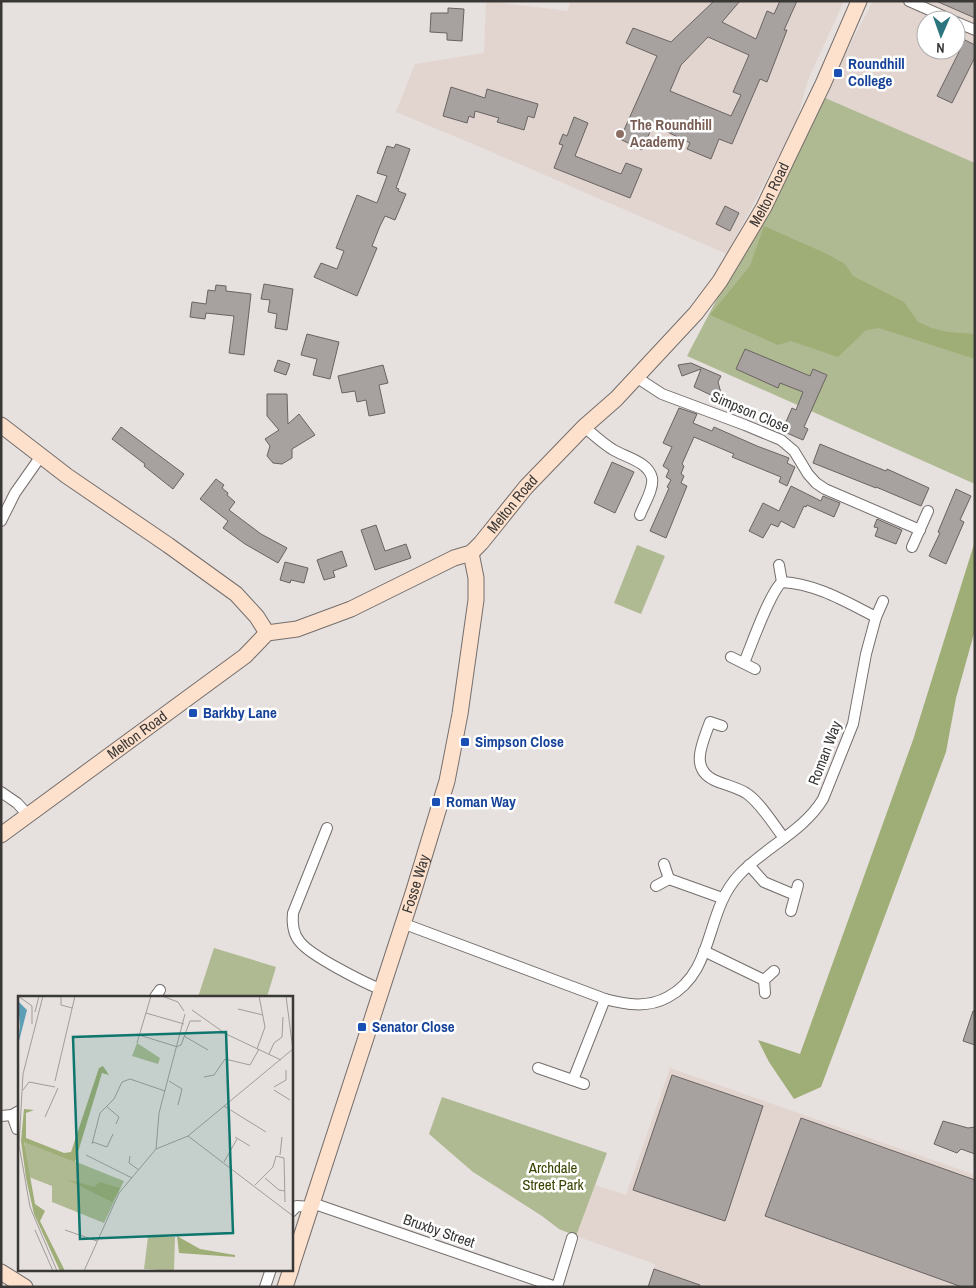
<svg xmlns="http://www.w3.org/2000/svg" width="976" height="1288" font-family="'Archivo Narrow',sans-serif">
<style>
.built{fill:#e2d4ce;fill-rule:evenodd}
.green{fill:#afba92}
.forest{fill:#9fad76}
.building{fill:#a7a19f;stroke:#696462;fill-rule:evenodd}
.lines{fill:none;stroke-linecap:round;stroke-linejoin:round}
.street-casing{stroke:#746f6d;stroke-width:12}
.secondary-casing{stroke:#746f6d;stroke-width:17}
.street{stroke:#fff;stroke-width:10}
.secondary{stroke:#fee1cc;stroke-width:15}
.transit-dot{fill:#1a4fb4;stroke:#fff;stroke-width:2}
.education-dot{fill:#8d6e63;stroke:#fff;stroke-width:2}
.labels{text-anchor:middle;stroke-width:5;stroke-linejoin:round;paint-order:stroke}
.transit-label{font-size:15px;font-weight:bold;fill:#164399;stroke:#fff;text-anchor:start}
.education-label{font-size:15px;font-weight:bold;fill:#785e54;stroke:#fff;text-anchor:start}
.street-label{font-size:15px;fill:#3a3837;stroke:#fff}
.park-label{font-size:15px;fill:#384301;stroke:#fff}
.inset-road{fill:none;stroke:#a19d9b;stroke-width:1}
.view{fill:#0f766e;fill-opacity:0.15;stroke:#0f766e;stroke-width:2.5}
.inset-edge{fill:none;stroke:#3a3837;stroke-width:2.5}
</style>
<rect width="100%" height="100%" fill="#e6e0de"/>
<g class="built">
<polygon points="486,1 568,11 570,1 844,1 808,80 796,123 727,254 478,146 396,112 415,64 484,53"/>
<path d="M873,1h102v162l-152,-66zM926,20h30v30h-30z"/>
<polygon points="670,1068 975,1175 975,1287 648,1287 655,1264 576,1236 595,1185 626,1195"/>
</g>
<g class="green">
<polygon points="823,97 975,163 975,484 687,356"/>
<polygon points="637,545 665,556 641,614 614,603"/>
<polygon points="214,948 276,967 267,997 198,997"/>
<polygon points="442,1097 607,1153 576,1236 559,1229 542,1216 473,1172 429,1134"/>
</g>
<g class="forest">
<polygon points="764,226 827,254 845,264 853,276 904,302 918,322 932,328 948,332 975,334 975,359 879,328 866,330 838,357 791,341 778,345 710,315 750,266"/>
<polygon points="975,541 975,630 956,698 946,752 821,1087 794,1099 769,1062 758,1040 800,1054 913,740"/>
</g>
<g class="building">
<path d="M714,1h26l-18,21 34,17 11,-28 7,3 6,-13h17l-13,29h3l-20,52 -7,-3 -28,65 -13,-5 -8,20 -24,-10 3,-6 -37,-18 -11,25 -22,-11 37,-83 -31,-13 7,-15 38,14zM708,37l41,18 -16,37 8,3 -10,21 -61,-25 11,-26z"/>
<polygon points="936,1 975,1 975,18"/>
<polygon points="448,8 464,9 462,41 447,40 447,33 430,32 431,13 448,13"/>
<polygon points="965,40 975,45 975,57 952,103 937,96"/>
<polygon points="451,87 485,98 487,89 538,104 534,118 528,116 524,130 497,122 499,118 475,111 474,118 469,116 467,123 443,116"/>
<polygon points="574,117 588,123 575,156 621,174 626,163 642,169 630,198 554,168 563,145 559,144 563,134 567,136"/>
<polygon points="396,144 410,149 396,188 399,189 398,191 406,194 395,220 385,216 380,226 372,246 377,248 357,296 314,277 321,263 337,269 344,251 336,248 357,195 377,203 387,176 377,173 387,146 394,148"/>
<polygon points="725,206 739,213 730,231 716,224"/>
<polygon points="264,284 293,289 287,330 275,328 277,314 268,312 270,300 261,299"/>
<polygon points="216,285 226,286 226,291 251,294 244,355 229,353 234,316 206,313 205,319 190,317 192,302 206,304 208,290 215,291"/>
<polygon points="307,334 339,342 330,379 313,375 317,359 301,355"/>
<polygon points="745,349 810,376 813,369 827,375 804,427 808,429 803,440 782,431 792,408 796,410 803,392 780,383 778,388 736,369"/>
<polygon points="278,360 290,364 286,375 274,371"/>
<polygon points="691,363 721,376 718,382 721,393 719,396 715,397 694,387 701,369 682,376 678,365"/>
<polygon points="383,365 388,383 379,385 385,413 369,416 366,400 357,402 355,391 342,393 338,376"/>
<polygon points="267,394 287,394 288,424 299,414 315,435 292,449 292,458 282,464 273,463 267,456 270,446 265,439 279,430 267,416"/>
<polygon points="679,408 697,414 693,423 712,431 714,427 757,446 789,458 787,463 795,467 787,486 779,482 781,477 732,457 734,454 694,437 682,464 684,466 681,474 684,476 681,483 687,486 666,538 650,531 669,488 667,487 671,480 666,477 669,470 663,466 672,447 663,443"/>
<polygon points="121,427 184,474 173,489 144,466 145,464 112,439"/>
<polygon points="820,444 866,463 886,471 887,469 929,488 921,506 876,487 876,488 813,463"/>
<polygon points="612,462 634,472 615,513 594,503"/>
<polygon points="216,479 224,485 222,488 228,493 227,495 235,502 229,510 261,534 287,548 278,563 245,544 223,528 228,521 200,499"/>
<polygon points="791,486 821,501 823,496 840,503 834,517 807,505 806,507 804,506 794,528 781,521 778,527 771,524 763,538 749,531 763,503 779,511"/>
<polygon points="956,489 971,496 960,520 964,522 946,564 929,556 940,533 938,532"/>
<polygon points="877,519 902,530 896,544 875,536 878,528 874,527"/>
<polygon points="376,525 385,551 406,544 411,558 375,570 361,530"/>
<polygon points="342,551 347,566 333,571 335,577 324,580 317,560"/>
<polygon points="285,562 308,568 304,583 291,580 290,583 280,580"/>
<polygon points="973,1011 975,1011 975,1045 963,1041"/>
<polygon points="672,1075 763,1106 725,1221 633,1190"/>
<polygon points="801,1118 975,1180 975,1287 962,1287 765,1216"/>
<polygon points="943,1121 968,1128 975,1127 975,1154 961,1149 957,1153 934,1144"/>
<polygon points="654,1269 700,1285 700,1287 648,1287"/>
</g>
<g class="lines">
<defs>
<g id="street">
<polyline points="909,1 952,20"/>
<polyline points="956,22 975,30"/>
<polyline points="636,377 662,394 745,425 781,440 794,451 808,474 816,483 825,489 920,530"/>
<path d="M584,427c9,7 18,16 28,22 12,8 36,12 40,29 2,11 -8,26 -12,37"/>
<polyline points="1,521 15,493 41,456"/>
<polyline points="912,547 928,511"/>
<polyline points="779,565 782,582"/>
<polyline points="731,657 755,669"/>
<path d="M744,663c7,-17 26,-71 38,-81 35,2 64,20 94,35"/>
<path d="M722,726l-12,-4c-7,20 -21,46 4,58 11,5 22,7 32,13 14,9 27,31 38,45"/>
<polyline points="1,792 17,803 29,816"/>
<path d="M327,828l-34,85c-1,10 0,21 7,29 11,14 63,40 80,47"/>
<polyline points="749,865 764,882 795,895"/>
<polyline points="669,879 722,898"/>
<polyline points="656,886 669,879 664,864"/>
<polyline points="791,911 798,885"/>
<path d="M402,923l203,76c22,6 43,9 63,-2 48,-26 36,-85 71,-122 26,-28 64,-43 84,-76l30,-75 13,-70 10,-37 7,-16"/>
<polyline points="704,951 764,980"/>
<polyline points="765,993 764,980 774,971"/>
<polyline points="155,997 160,990"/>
<polyline points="538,1068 584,1084"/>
<polyline points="573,1080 605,999"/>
<polyline points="12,1115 17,1129"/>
<polyline points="1,1116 12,1115 19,1111"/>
<polyline points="312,1203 556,1287"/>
<polyline points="291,1212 297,1206 311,1207"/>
<polyline points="265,1287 271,1269"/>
<polyline points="557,1287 572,1238"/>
</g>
<g id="secondary">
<polyline points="1,425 67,476 168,545 236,594 257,617 267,633"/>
<path id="s1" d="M1,835l244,-179 22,-23 30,-4 54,-20 103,-51 17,-5 10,-10 45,-56 58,-60 32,-28 80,-86 24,-32 44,-74 59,-123 36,-83"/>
<path id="s2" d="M291,1268l123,-378 33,-109 13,-67 16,-114v-22l-5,-25"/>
<polyline points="1,1272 25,1287"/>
<polyline points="285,1287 291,1269"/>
</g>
</defs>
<use href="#street" class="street-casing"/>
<use href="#secondary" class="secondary-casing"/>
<use href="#street" class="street"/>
<use href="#secondary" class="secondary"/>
</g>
<g class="transit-dot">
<rect x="833" y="68" width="10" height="10" rx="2.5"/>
<rect x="188" y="708" width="10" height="10" rx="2.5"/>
<rect x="460" y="737" width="10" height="10" rx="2.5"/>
<rect x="431" y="797" width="10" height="10" rx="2.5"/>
<rect x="357" y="1022" width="10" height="10" rx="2.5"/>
</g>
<circle class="education-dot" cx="620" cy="134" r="5"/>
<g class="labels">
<g class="transit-label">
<text x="848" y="69">Roundhill<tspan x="848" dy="17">College</tspan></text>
<text x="203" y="718">Barkby Lane</text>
<text x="475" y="747">Simpson Close</text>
<text x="446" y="807">Roman Way</text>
<text x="372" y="1032">Senator Close</text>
</g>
<g class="education-label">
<text x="630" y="130">The Roundhill<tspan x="630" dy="17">Academy</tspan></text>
</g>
<g class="street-label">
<text dy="5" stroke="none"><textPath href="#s1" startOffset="1024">Melton Road</textPath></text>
<text transform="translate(750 412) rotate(23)" y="5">Simpson Close</text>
<text dy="5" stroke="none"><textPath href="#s1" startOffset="619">Melton Road</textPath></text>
<text dy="5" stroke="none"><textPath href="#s1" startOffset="169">Melton Road</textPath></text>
<text transform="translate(825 753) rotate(-69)" y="5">Roman Way</text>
<text dy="5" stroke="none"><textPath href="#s2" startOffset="404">Fosse Way</textPath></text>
<text transform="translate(439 1231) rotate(19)" y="5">Bruxby Street</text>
</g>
<g class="park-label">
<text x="553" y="1173">Archdale<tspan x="553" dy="17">Street Park</tspan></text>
</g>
</g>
<g transform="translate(18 996)">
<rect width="275" height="275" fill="#e6e0de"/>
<path d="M119,47l23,15 -2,6 -26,-8zM6,145l100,40 -20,42 -52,-21v-16l-23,-9zM130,241h27l-1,34 -30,-2z" fill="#afba92"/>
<path d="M85,70l6,9 -7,-2 -27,89 -51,-20 11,62 10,7 -5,10 25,50h-5l-26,-57 -8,-36 -5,-37 3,-32 10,1 -8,3v25l38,15 7,-1 28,-84zM48,183l28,8 6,-5 20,6 -8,14zM159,240l23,13 35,6v2l-56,-4z" fill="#9fad76"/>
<path d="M0,5l9,9 -9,35 2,-19z" fill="#5b9eb6"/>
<path class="inset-road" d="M0,0l14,10v18M25,0l-20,78 -4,71 11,62 27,64M43,0v9l11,3M144,0l16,6 6,9M268,0l7,54M220,13l25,6M174,14l34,24 55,26M17,16l4,-16M128,17l38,11M121,39l39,12M166,40l24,14M119,47l14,-47M160,50l3,-1 9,-24h11M239,53l8,-22 -6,-31M251,58l5,-11 8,-6 1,-20M186,81l10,-2 11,-16 25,6 9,-16M37,85l20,-85M151,85l13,8 -4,16M256,91l12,-7v-10M5,94l6,-8 26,5M256,94l16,10M88,110l13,11 -3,7M206,110l42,26M27,121l13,-29M170,140l105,80M217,141l15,9M75,146l14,5 6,-13M74,148l8,-31 14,-14 8,-17 8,-3 35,12M138,153l3,-36 26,-99M68,159l46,23M262,159l2,-18M112,160l-1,7 10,7M206,166l13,-23M247,182l14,12 6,1M237,189l18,-18 3,-11 8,2 1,44M17,234l18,41M47,234l32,11M66,275l35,-78 37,-44 32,-13 105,-87"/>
<path class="view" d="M208,36l7,201 -153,6 -7,-202z"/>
<rect width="275" height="275" class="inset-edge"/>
</g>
<rect width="976" height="1288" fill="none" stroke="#3a3837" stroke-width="5"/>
<g transform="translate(941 35) rotate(182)"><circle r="24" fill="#ffffff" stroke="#b0afaf"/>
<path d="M0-4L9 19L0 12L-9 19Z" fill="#2c757e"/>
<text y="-8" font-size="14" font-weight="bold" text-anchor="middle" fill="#3a3837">N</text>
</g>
</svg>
